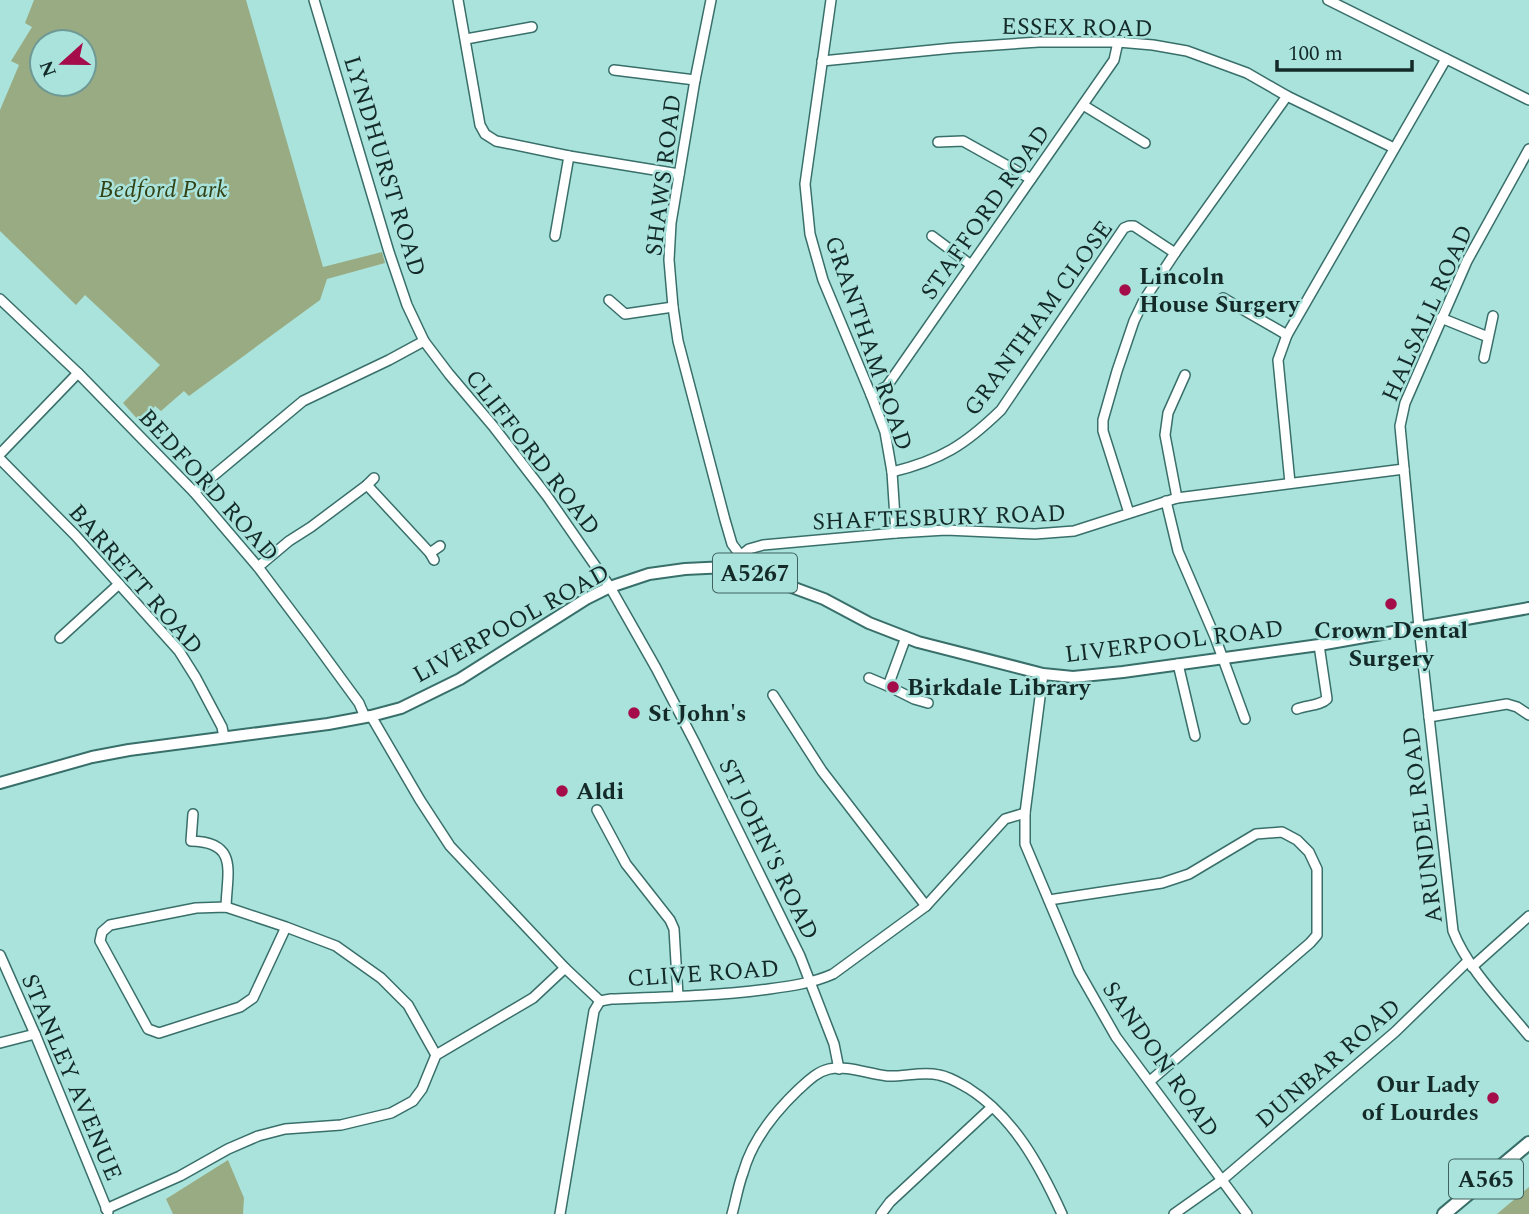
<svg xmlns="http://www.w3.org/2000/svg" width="1529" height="1214" font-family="Spectral,serif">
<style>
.green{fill:#99ab82;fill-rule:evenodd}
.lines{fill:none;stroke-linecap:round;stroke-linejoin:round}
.minor-casing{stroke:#396f6a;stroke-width:12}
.major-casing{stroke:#396f6a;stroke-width:14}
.highway-casing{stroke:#396f6a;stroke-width:16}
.minor{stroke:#fff;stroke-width:9}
.major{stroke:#fff;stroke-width:10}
.highway{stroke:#fff;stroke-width:12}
.poi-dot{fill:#a40d49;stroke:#aae3dc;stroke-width:2.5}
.labels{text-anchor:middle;stroke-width:5;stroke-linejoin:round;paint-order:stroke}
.shield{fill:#aae3dc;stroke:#40625e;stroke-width:2}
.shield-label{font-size:23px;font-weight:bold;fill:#132a28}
.street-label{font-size:24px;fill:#132a28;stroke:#aae3dc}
.park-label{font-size:24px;font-style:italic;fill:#324215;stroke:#aae3dc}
.poi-label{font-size:24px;font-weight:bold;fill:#132a28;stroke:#aae3dc;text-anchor:start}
</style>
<rect width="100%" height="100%" fill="#aae3dc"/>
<g class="green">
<path d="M34,0h212l77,267 59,-15 3,11 -58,16 -7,21 -131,96 -5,-5 -23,20 -6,-5 -14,17 -18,-20 37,-38 -75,-70 -9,10 -76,-74v-121l19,-45 -8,-4 21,-34 -7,-4zM42,42h42v42h-42z"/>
<polygon points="228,1160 244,1198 243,1214 173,1214 166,1199"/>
<polygon points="1529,1187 1529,1214 1497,1214"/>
</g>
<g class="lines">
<defs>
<g id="minor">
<polyline points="314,0 389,252 407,305 424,341 449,374 493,426 547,496 610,587 656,668 695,743 800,956 834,1044 839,1069"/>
<polyline points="458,0 480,125 485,134 496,141 569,156 679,174"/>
<polyline points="711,0 695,80 671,223 669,260 673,307 678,341 725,520 732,544 741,556"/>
<polyline points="831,0 805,184 810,234 823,280 871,395 885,432 892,472 896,533"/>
<polyline points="1328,0 1529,100"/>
<polyline points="466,39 532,27"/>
<polyline points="822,61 953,48 1039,42 1118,42 1153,45 1187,51 1247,73 1287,96 1394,148"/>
<polyline points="614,70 695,80"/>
<polyline points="1083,105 1145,143"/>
<polyline points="938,142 963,141 1031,179"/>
<path d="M1529,149l-62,112 -62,142 -5,23 19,201 34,304c14,37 51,74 76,105"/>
<polyline points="555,236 569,156"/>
<polyline points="932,236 971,265"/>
<polyline points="1223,298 1287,335"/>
<polyline points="0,299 78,373 194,492 258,567 310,636 359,703 365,717"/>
<polyline points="609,300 625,314 673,307"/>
<polyline points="1441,318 1488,337"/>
<polyline points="1484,358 1493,316"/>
<polyline points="871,395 887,386 1114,60 1118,42"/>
<polyline points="0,454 78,373"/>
<polyline points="0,459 75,535 179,651 196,678 222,727 224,737"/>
<path d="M892,472c49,-12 73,-27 109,-62l123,-182 5,-2h5l41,27"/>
<polyline points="1290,483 1278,360 1287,335 1446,59"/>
<polyline points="367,485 430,553 434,560"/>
<polyline points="194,492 303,401 389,360 424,341"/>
<polyline points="1177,498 1165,435 1168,413 1185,375"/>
<polyline points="1166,501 1178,551 1215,637 1245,719"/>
<polyline points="1129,513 1103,431 1103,420 1117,371 1134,321 1144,300 1175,253 1287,96"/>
<polyline points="430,553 440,546"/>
<polyline points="258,567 289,541 311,527 367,485 374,478"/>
<polyline points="727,567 749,549 763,545 896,533 946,530 1035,534 1074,531 1177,498 1404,469"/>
<polyline points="906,637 888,686 914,699 928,703"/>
<polyline points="60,638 119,584"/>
<polyline points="1178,664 1195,736"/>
<polyline points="1043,674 1025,813 1025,844 1079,972 1116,1037 1247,1214"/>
<polyline points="869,678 888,686"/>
<polyline points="773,695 822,771 926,906"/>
<path d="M1297,709c10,-4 23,-3 30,-10l-8,-54"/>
<polyline points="371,716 420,800 450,846 565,968 600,1001"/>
<polyline points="1429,717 1507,704 1517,707 1529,715"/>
<polyline points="597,810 626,864 670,920 674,929 678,996"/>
<path d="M193,814l-2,27c48,1 36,31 35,66"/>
<polyline points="1049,900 1162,883 1189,874 1256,834 1282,832 1297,840 1309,852 1317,869 1317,935 1310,943 1150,1081"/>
<polyline points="286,927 253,998 240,1007 159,1033 148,1029 100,941 102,932 110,925 196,908 226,907 286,927 336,946 381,978 408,1005 436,1055"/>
<polyline points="0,955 35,1034 108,1212"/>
<polyline points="1472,967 1529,916"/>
<path d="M600,1001l11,-2c53,-2 106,-3 158,-10 22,-3 44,-6 64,-15l93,-68 79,-87 20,-6"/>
<polyline points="0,1043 35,1034"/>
<polyline points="106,1209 180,1176 228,1149 258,1136 285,1129 341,1125 391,1113 413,1101 422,1089 436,1055 533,998 565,968"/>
<polyline points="560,1214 594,1011 600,1001"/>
<path d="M732,1214c4,-14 6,-28 11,-41 9,-33 31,-60 55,-83 9,-8 18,-18 31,-21 18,-4 39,5 58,7 17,1 35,-5 52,-1 11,2 20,8 29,13 46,29 72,78 94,126"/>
<polyline points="881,1214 890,1202 992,1107"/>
<polyline points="1174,1214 1222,1180 1395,1032 1468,961"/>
</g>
<polyline id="major" points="0,783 92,757 129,750 328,724 371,716 401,708 460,679 586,599 610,587 649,574 685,569 727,567 754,573 824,599 869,623 918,642 1043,674 1073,677 1123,672 1319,645 1529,608"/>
<polyline id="highway" points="1444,1214 1529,1143"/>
</defs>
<use href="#minor" class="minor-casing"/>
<use href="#major" class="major-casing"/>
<use href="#highway" class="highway-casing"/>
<use href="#minor" class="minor"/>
<use href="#major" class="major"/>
<use href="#highway" class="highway"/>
</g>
<g class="poi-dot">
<circle cx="1125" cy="290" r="7"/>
<circle cx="1391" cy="604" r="7"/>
<circle cx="893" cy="687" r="7"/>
<circle cx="634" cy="713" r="7"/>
<circle cx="562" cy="791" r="7"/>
<circle cx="1493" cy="1098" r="7"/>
</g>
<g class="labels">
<g class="shield">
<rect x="713" y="553.5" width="84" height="39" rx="5"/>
<rect x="1449" y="1159.5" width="74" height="39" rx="5"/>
</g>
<g class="shield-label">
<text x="755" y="581">A5267</text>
<text x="1486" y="1187">A565</text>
</g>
<g class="street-label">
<text transform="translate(1077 27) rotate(1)" y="8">ESSEX ROAD</text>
<text transform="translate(385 166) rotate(73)" y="8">LYNDHURST ROAD</text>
<text transform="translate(663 175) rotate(-83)" y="8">SHAWS ROAD</text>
<text transform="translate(985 212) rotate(-55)" y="8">STAFFORD ROAD</text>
<text transform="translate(1427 313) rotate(-66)" y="8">HALSALL ROAD</text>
<text transform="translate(1038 318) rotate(-54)" y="8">GRANTHAM CLOSE</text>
<text transform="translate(869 343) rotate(71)" y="8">GRANTHAM ROAD</text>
<text transform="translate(533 452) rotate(52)" y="8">CLIFFORD ROAD</text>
<text transform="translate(209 485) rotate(48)" y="8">BEDFORD ROAD</text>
<text transform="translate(939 517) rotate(-2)" y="8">SHAFTESBURY ROAD</text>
<text transform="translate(136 579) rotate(49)" y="8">BARRETT ROAD</text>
<text transform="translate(511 623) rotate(-29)" y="8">LIVERPOOL ROAD</text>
<text transform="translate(1174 641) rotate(-7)" y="8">LIVERPOOL ROAD</text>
<text transform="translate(1422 825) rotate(-97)" y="8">ARUNDEL ROAD</text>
<text transform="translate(769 849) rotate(64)" y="8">ST JOHN'S ROAD</text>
<text transform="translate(703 973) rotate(-4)" y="8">CLIVE ROAD</text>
<text transform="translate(1161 1059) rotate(55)" y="8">SANDON ROAD</text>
<text transform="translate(1328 1063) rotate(-41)" y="8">DUNBAR ROAD</text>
<text transform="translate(72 1077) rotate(67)" y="8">STANLEY AVENUE</text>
</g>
<g class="park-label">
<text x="163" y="197">Bedford Park</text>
</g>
<g class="poi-label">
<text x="1139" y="284">Lincoln<tspan x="1139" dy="28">House Surgery</tspan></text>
<text x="1391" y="638" text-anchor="middle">Crown Dental<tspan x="1391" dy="28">Surgery</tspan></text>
<text x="907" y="695">Birkdale Library</text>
<text x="648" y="721">St John's</text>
<text x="576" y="799">Aldi</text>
<text x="1479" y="1092" text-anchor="end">Our Lady<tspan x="1479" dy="28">of Lourdes</tspan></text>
</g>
</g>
<g transform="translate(63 63) rotate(249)"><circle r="33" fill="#aae3dc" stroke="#6e9994" stroke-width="2"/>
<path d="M0-5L12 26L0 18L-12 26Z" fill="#a40d49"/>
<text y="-10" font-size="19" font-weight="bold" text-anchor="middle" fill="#132a28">N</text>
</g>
<path d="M1277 60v10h135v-10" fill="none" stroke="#132a28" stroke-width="3.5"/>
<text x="1288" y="60" font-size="21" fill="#132a28" stroke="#aae3dc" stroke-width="5" paint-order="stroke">100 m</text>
</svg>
